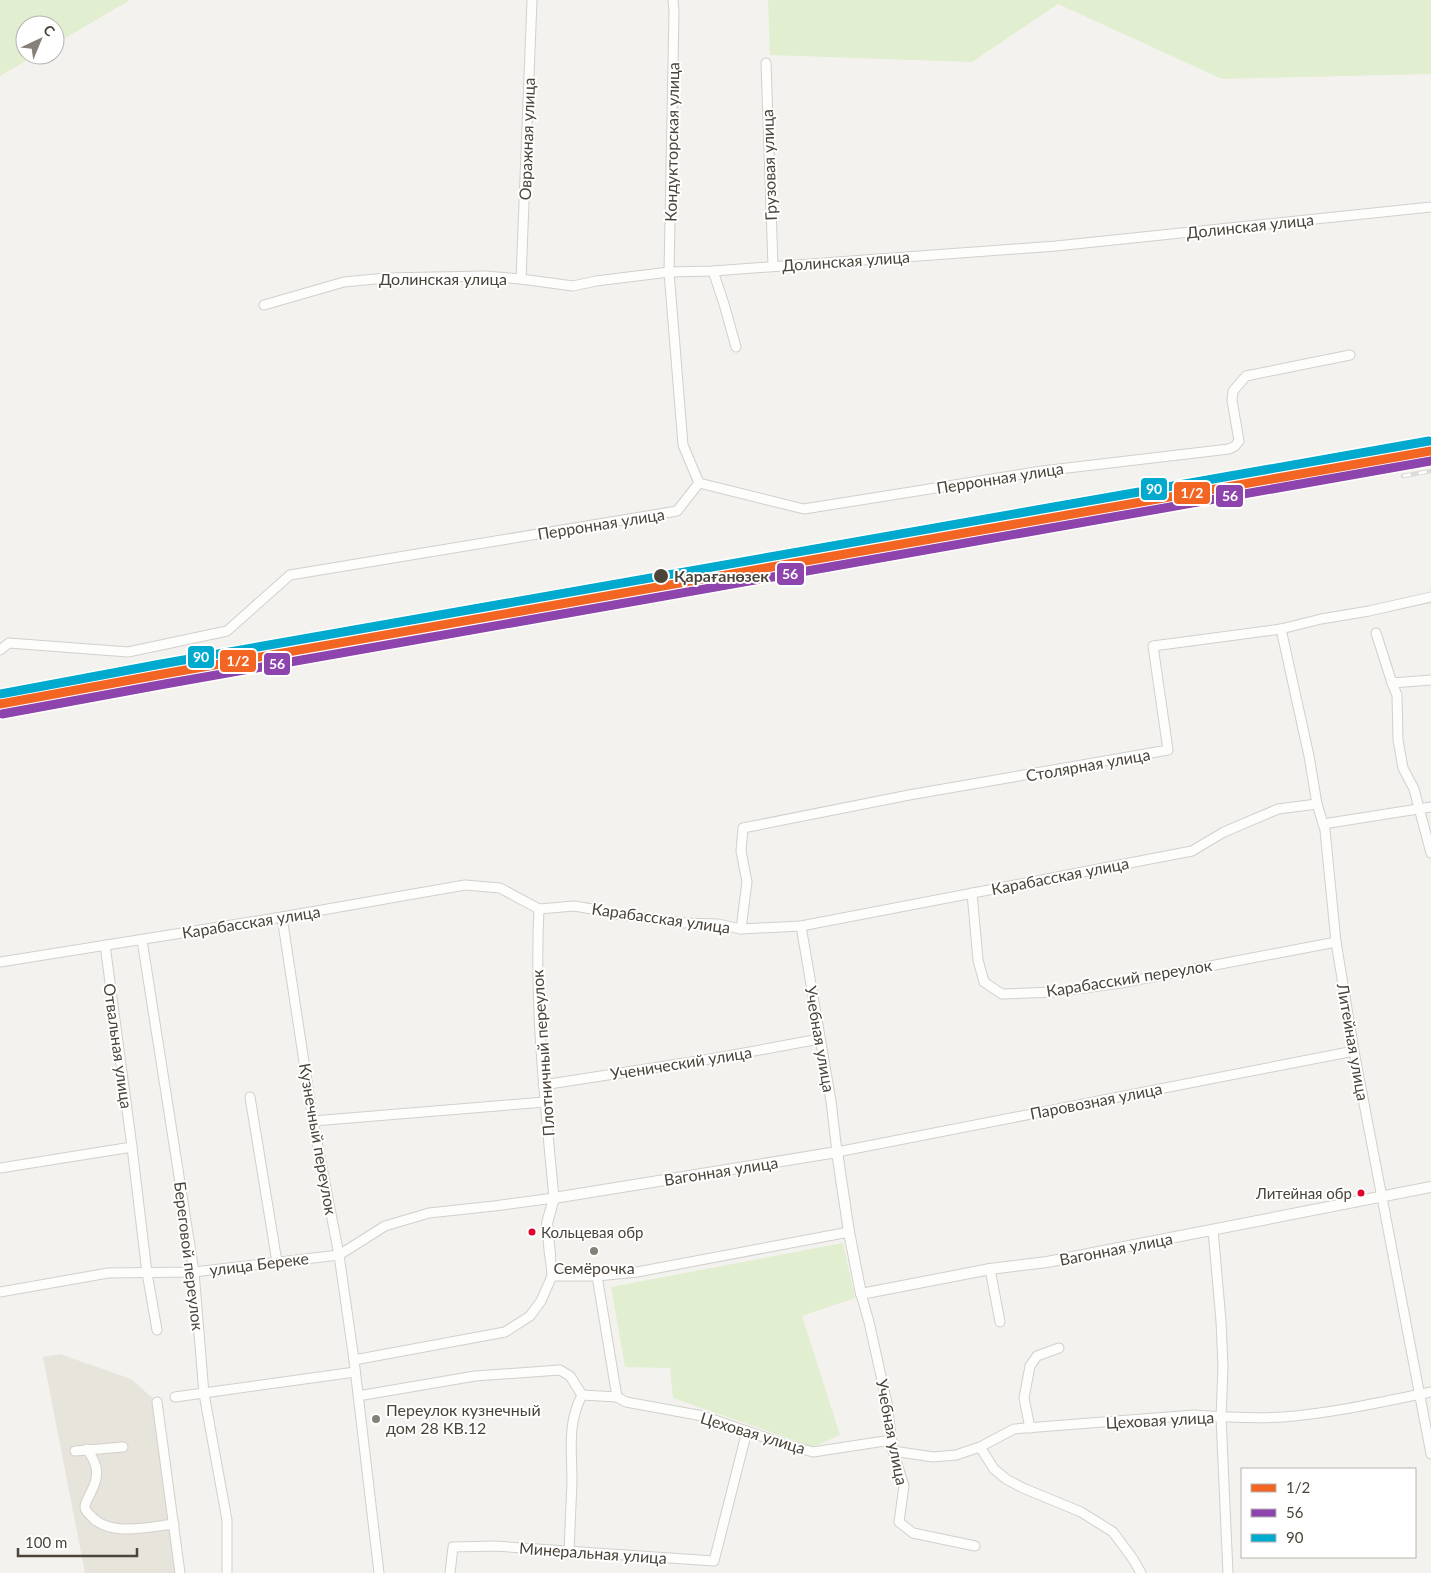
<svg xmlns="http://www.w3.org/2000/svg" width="1431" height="1573" font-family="Lato,sans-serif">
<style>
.residential{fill:#e7e4dc}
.green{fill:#e1eecf}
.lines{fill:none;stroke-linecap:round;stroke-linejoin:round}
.minor-casing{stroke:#d2d0cb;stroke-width:11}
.tertiary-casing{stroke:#d2d0cb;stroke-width:12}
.minor{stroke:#fdfdfc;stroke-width:9}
.tertiary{stroke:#fdfdfc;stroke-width:10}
.rail-casing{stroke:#dbdbda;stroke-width:4.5}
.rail{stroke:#fff;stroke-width:2.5;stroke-dasharray:8;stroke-linecap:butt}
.rail-1-casing{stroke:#fff;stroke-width:12}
.rail-2-casing{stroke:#fff;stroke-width:12}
.rail-3-casing{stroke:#fff;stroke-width:12}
.rail-1{stroke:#f26522;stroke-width:9}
.rail-2{stroke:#8e44ad;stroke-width:9}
.rail-3{stroke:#00a9ce;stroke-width:9}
.stop-dot{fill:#4b4439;stroke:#fff;stroke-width:2}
.bus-dot{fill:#e4002b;stroke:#fff;stroke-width:2}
.poi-dot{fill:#868178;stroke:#fff;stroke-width:2}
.labels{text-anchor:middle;stroke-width:4;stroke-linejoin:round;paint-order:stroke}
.bus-label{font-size:15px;fill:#4b4439;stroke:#fff;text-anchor:end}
.street-label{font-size:16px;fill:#4b4439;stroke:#fff}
.stop-label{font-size:16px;font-weight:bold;fill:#4b4439;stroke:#fff;text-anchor:start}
.poi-label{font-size:16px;fill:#4b4439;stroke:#fff}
.line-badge{stroke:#fff;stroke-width:2}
.badge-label{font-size:14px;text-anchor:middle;font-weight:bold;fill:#fff}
</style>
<rect width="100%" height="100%" fill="#f4f2ee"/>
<polygon class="residential" points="60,1354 131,1379 157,1402 181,1573 85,1573 43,1357"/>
<g class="green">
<polygon points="0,0 130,0 55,44 55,25 25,25 25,55 36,55 0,76"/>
<polygon points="768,0 1431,0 1431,74 1222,79 1058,4 972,62 770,55"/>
<polygon points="843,1243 855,1298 802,1316 840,1435 813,1447 673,1398 670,1368 625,1367 611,1287"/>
</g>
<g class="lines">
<defs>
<g id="minor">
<polyline points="673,0 674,12 669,272 683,445 699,483"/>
<polyline points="766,63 773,266"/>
<polyline points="713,271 724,304 736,347"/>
<polyline points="521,279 532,0"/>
<polyline points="264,305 344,282 386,278 485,276 521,279 573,286 596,281 669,272 713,271 1056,246 1431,207"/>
<polyline points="699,483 804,509 1042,471 1229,449 1235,446 1239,441 1232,400 1233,391 1246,376 1350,355"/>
<polyline points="1281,629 1309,756 1317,804 1325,830 1336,942 1354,1051 1431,1454"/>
<polyline points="1376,633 1392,683 1397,695 1398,740 1403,768 1414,789 1431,853"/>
<polyline points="0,650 9,643 128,652 227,631 290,575 677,511 699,483"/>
<polyline points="1392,683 1431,680"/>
<polyline points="1323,824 1431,807"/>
<polyline points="972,893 978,960 984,982 1002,994 1054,992 1121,983 1336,942"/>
<polyline points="282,917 313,1121 339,1255 354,1360 379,1573"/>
<polyline points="801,926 831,1101 837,1152 1354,1051"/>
<polyline points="741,929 747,882 741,851 743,828 909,795 1168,750 1153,646 1281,629 1321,619 1369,611 1431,597"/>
<polyline points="142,940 194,1272 204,1394 227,1520 227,1573"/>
<polyline points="105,945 132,1147 147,1273 157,1330"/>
<polyline points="0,962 282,917 465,885 500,888 539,909 574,906 598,910 614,914 685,923 718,924 741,929 801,926 1192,851 1224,832 1278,809 1317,804"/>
<polyline points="543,1085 717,1058 819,1039"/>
<polyline points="250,1097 277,1262"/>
<polyline points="313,1121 545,1102"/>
<polyline points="0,1168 132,1147"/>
<polyline points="1213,1230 1221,1321 1223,1367 1221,1417 1228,1573"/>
<polyline points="990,1269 1000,1322"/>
<polyline points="552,1276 597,1276 637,1272 849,1232"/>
<polyline points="597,1276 617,1397"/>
<path d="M0,1292l108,-19 86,-1 145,-17 46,-29 44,-13 65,-7 60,-8c-9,-96 -20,-193 -15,-289"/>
<polyline points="861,1294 869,1322 887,1403 893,1451 904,1486 899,1522 913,1533 975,1546"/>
<polyline points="354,1360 505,1332 530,1316 541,1301 552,1276 550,1255"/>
<polyline points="358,1396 475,1376 560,1370 570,1376 582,1395"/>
<polyline points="175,1397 355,1372"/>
<polyline points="617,1397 626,1402 703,1416 784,1444 813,1452 891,1440"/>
<polyline points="157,1402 180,1573"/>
<polyline points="1030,1428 1024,1398 1030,1366 1037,1356 1059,1348"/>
<polyline points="980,1447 994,1469 1006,1479 1023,1488 1081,1512 1113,1532 1133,1559 1141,1573"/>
<path d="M87,1449c11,16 13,26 4,43 -2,5 -6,10 -6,15 0,4 3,6 6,9 18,21 58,11 83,8"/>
<polyline points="75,1451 123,1447"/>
<path d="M893,1451l40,6 23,-2 24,-8 34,-18 180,-14c29,2 60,4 89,2 50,-4 99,-15 148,-25"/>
<path d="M569,1551c1,-23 2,-46 3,-69 0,-32 -5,-58 10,-87l35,2"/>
<polyline points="450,1573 453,1547 495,1546 714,1561 747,1431"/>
</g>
<polyline id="tertiary" points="550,1255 547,1223 554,1198 837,1152 849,1232 861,1294 990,1269 1047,1262 1431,1187"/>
</defs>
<use href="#minor" class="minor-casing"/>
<use href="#tertiary" class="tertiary-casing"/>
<use href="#minor" class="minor"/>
<use href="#tertiary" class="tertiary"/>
<defs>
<polyline id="rail" points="1403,476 1431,471"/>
</defs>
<use href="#rail" class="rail-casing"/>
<use href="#rail" class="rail"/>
<defs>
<polyline id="rail-1" points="0,704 163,674 1431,451"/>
<polyline id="rail-2" points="2,714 165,684 1431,461"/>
<polyline id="rail-3" points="0,694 161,664 1429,441"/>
</defs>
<use href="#rail-1" class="rail-1-casing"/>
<use href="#rail-2" class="rail-2-casing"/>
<use href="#rail-3" class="rail-3-casing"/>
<use href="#rail-1" class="rail-1"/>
<use href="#rail-2" class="rail-2"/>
<use href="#rail-3" class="rail-3"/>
</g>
<circle class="stop-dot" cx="661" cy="576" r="8"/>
<g class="bus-dot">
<circle cx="1361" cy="1193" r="4.5"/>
<circle cx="532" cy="1232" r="4.5"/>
</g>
<g class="poi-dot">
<circle cx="594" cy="1251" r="5"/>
<circle cx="376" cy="1419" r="5"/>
</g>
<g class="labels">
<g class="bus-label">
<text x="1352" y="1199">Литейная обр</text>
<text x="541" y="1238" text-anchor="start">Кольцевая обр</text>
</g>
<g class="street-label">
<text transform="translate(527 139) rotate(-88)" y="6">Овражная улица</text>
<text transform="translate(672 142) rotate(-89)" y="6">Кондукторская улица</text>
<text transform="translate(769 165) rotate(-92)" y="6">Грузовая улица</text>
<text transform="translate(1250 226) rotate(-6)" y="6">Долинская улица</text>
<text transform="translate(846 261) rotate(-4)" y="6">Долинская улица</text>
<text x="443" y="285">Долинская улица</text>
<text transform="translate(1000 478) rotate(-9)" y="6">Перронная улица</text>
<text transform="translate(601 524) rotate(-9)" y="6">Перронная улица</text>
<text transform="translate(1088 765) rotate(-10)" y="6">Столярная улица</text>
<text transform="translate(1060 876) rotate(-11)" y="6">Карабасская улица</text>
<text transform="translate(661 918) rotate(8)" y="6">Карабасская улица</text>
<text transform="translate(251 922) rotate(-9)" y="6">Карабасская улица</text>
<text transform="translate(1129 978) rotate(-9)" y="6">Карабасский переулок</text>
<text transform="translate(820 1039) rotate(80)" y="6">Учебная улица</text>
<text transform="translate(1353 1042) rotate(80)" y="6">Литейная улица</text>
<text transform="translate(118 1046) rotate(82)" y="6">Отвальная улица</text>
<text transform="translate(543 1053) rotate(-94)" y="6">Плотничный переулок</text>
<text transform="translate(681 1063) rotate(-9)" y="6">Ученический улица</text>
<text transform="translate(1096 1101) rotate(-11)" y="6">Паровозная улица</text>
<text transform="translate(318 1139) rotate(80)" y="6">Кузнечный переулок</text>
<text transform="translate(721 1171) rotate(-9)" y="6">Вагонная улица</text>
<text transform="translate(1116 1249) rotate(-11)" y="6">Вагонная улица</text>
<text transform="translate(189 1256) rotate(83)" y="6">Береговой переулок</text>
<text transform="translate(259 1264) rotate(-7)" y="6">улица Береке</text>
<text transform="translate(1160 1420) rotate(-3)" y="6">Цеховая улица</text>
<text transform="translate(892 1432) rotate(79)" y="6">Учебная улица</text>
<text transform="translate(753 1433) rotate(17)" y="6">Цеховая улица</text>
<text transform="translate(593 1553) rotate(4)" y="6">Минеральная улица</text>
</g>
<g class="stop-label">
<text x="674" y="582">Қарағанөзек</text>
</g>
<g class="poi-label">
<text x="594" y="1274">Семёрочка</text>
<text x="386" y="1416" text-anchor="start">Переулок кузнечный<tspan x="386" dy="18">дом 28 КВ.12</tspan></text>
</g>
</g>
<g class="line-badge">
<rect x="1140" y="477" width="28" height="24" rx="5" fill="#00a9ce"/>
<rect x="1173" y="481" width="38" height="24" rx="5" fill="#f26522"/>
<rect x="1215" y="484" width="29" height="24" rx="5" fill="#8e44ad"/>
<rect x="776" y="562" width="29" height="24" rx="5" fill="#8e44ad"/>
<rect x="187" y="645" width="28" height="24" rx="5" fill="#00a9ce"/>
<rect x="219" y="649" width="38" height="24" rx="5" fill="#f26522"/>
<rect x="263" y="652" width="28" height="24" rx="5" fill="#8e44ad"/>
</g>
<g class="badge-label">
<text x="1154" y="494">90</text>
<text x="1192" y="498">1/2</text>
<text x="1230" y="501">56</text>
<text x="790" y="579">56</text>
<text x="201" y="662">90</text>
<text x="238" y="666">1/2</text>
<text x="277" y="669">56</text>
</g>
<rect x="1241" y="1468" width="175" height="90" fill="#ffffff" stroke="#b7b4b0"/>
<rect x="1251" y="1484" width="25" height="8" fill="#f26522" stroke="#b7b4b0"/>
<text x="1286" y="1493" font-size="15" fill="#4b4439">1/2</text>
<rect x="1251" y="1509" width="25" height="8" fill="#8e44ad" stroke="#b7b4b0"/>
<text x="1286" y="1518" font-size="15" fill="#4b4439">56</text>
<rect x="1251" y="1534" width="25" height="8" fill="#00a9ce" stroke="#b7b4b0"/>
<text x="1286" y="1543" font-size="15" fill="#4b4439">90</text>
<g transform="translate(40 40) rotate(44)"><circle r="24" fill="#ffffff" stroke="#b7b4b0"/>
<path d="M0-4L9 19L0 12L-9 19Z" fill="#868178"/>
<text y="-8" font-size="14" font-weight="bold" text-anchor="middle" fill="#4b4439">С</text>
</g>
<path d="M18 1548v8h119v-8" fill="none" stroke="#4b4439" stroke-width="2.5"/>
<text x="25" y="1548" font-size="15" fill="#4b4439" stroke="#ffffff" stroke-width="4" paint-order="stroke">100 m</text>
</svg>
